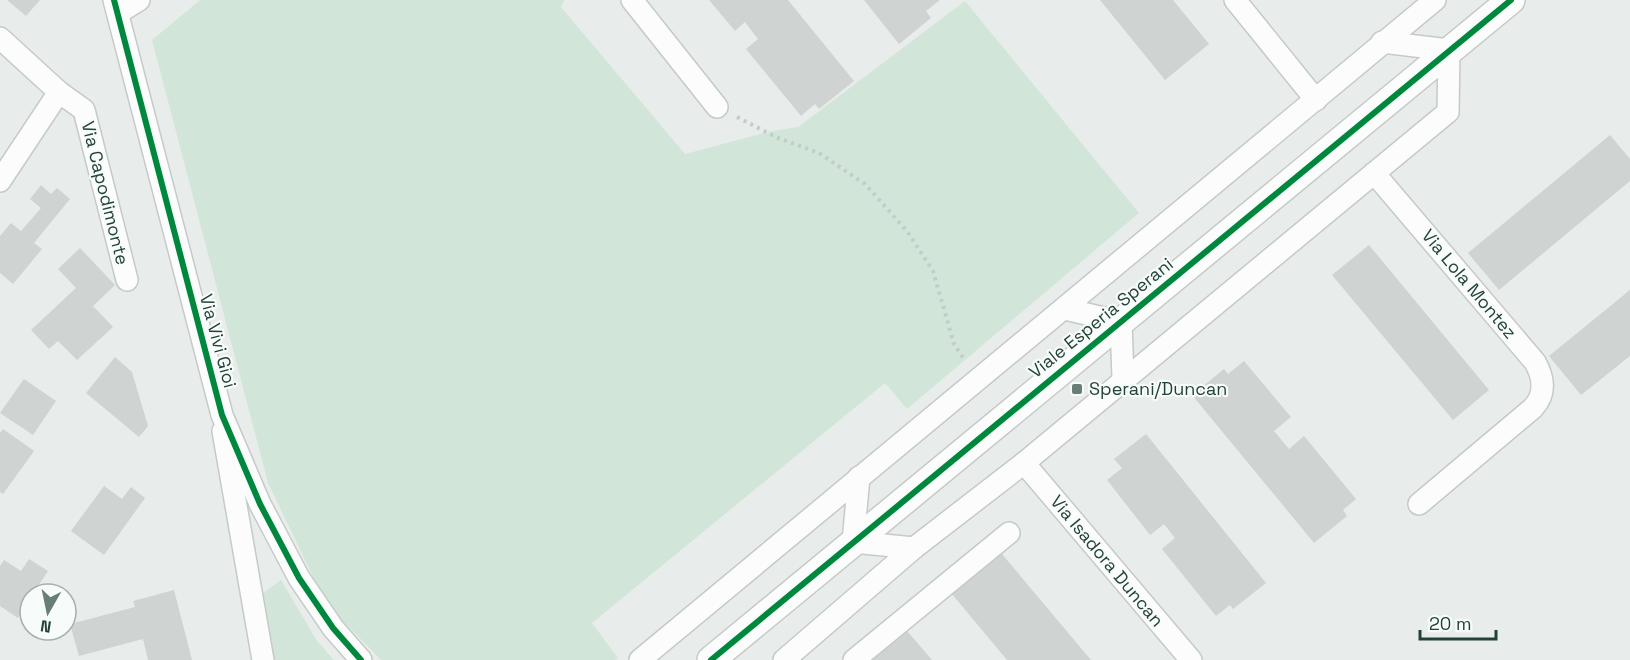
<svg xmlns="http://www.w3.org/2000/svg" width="1630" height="660" font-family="'Space Grotesk',sans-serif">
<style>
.green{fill:#d1e6d8}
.building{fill:#cfd4d2}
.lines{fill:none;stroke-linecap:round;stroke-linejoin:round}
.minor-casing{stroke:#c5cac8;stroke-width:24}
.tertiary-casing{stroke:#c5cac8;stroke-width:30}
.path{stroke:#c3ccca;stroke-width:4;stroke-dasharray:3 4.5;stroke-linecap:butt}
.minor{stroke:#fcfcfc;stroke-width:21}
.tertiary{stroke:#fcfcfc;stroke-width:27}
.cycleway-casing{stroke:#f7fbf9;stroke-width:10}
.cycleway{stroke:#00873e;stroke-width:6}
.poi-dot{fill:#697e78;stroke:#f7fbf9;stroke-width:2}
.labels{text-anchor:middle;stroke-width:4.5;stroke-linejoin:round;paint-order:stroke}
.street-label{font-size:18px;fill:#24423a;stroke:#f7fbf9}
.poi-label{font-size:18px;fill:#24423a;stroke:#f7fbf9;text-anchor:start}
</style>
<rect width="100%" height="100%" fill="#e8edeb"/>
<g class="green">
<polygon points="200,0 564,0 561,7 685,154 772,131 798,127 965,1 1139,213 907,409 885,383 592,623 618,658 615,660 381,660 342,620 317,585 268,483 152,40"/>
<polygon points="281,580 317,641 334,660 274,660 263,593"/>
</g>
<g class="building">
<polygon points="7,0 40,0 26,16"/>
<polygon points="709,0 788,0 854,81 819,109 815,104 801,116 746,49 758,39 745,22 735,31"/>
<polygon points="864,0 940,0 926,11 931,18 899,44"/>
<polygon points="1100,0 1173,0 1209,44 1165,80"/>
<polygon points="1610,135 1630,159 1630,181 1499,290 1468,253"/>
<polygon points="41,185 51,194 57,188 70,199 34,243 42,249 13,284 0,273 0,236 11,223 21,231 41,208 30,199"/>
<polygon points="1369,245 1489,390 1453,420 1332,275"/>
<polygon points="80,248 115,285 93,306 113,327 77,360 58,341 49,349 31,330 76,288 58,269"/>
<polygon points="1630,290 1630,356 1581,395 1549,356"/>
<polygon points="115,357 132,372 148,426 139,437 86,393"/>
<polygon points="1244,361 1291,417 1274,431 1289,449 1304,436 1356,499 1343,510 1347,516 1314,543 1192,395 1224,369 1228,374"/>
<polygon points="24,379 56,401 33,435 0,413"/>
<polygon points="3,429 34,451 3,494 0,492 0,433"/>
<polygon points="1146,434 1266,583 1233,609 1230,605 1216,616 1162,549 1175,538 1164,524 1150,535 1107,480 1122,468 1114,459"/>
<polygon points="104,486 122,499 131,487 145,498 104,555 71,531"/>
<polygon points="1002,554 1091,660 1007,660 952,594"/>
<polygon points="29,559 48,571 33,594 30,594 30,599 18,618 0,606 0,566 4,560 21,571"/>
<polygon points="174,590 192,660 148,660 143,639 79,656 70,624 135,607 133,601"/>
<polygon points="907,631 932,660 872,660"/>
</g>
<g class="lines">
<defs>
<g id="minor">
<polyline points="114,0 222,415 260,504 299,578 333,628 361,660"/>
<polyline points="632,0 717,107"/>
<polyline points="1235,0 1316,100"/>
<polyline points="118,13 139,0"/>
<polyline points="0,38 59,92 84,110 127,280"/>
<path d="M1374,173l161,189c9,16 11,32 -2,46l-114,96"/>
<polyline points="0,181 59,92"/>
<polyline points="1065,309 1121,322 1123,378"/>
<polyline points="223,431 263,660"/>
<polyline points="1024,463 1191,660"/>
<polyline points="859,477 853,542 914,548"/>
<polyline points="640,660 1435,0"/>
<polyline points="784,660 914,548 1024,463 1448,112 1449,50 1382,42"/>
<polyline points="854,660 1009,533"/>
</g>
<polyline id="tertiary" points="711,660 1511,0"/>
</defs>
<use href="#minor" class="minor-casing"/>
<use href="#tertiary" class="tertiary-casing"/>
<polyline class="path" points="737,117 778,138 819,153 865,184 907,231 933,271 954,344 965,361"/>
<use href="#minor" class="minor"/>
<use href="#tertiary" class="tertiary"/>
<defs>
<g id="cycleway">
<polyline points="114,0 222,415 260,504 299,578 333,628 361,660"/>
<polyline points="711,660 1511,0"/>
</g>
</defs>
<use href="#cycleway" class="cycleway-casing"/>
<use href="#cycleway" class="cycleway"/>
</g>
<rect class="poi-dot" x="1071" y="383" width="12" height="12" rx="3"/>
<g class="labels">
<g class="street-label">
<text transform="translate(105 193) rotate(76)" y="6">Via Capodimonte</text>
<text transform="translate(1469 284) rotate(50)" y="6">Via Lola Montez</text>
<text transform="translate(1101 318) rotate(-39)" y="6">Viale Esperia Sperani</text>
<text transform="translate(218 341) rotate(75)" y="6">Via Vivi Gioi</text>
<text transform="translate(1107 561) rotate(50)" y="6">Via Isadora Duncan</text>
</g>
<g class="poi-label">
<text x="1089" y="395">Sperani/Duncan</text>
</g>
</g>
<g transform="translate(48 612) rotate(189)"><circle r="28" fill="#f7fbf9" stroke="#a3b1ad" stroke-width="1.5"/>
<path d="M0-4.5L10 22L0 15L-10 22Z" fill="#697e78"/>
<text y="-9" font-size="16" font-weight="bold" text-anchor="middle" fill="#24423a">N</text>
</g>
<path d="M1420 630v9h76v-9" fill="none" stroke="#24423a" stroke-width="3"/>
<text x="1429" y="630" font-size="18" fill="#24423a" stroke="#f7fbf9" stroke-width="4.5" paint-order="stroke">20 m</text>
</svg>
